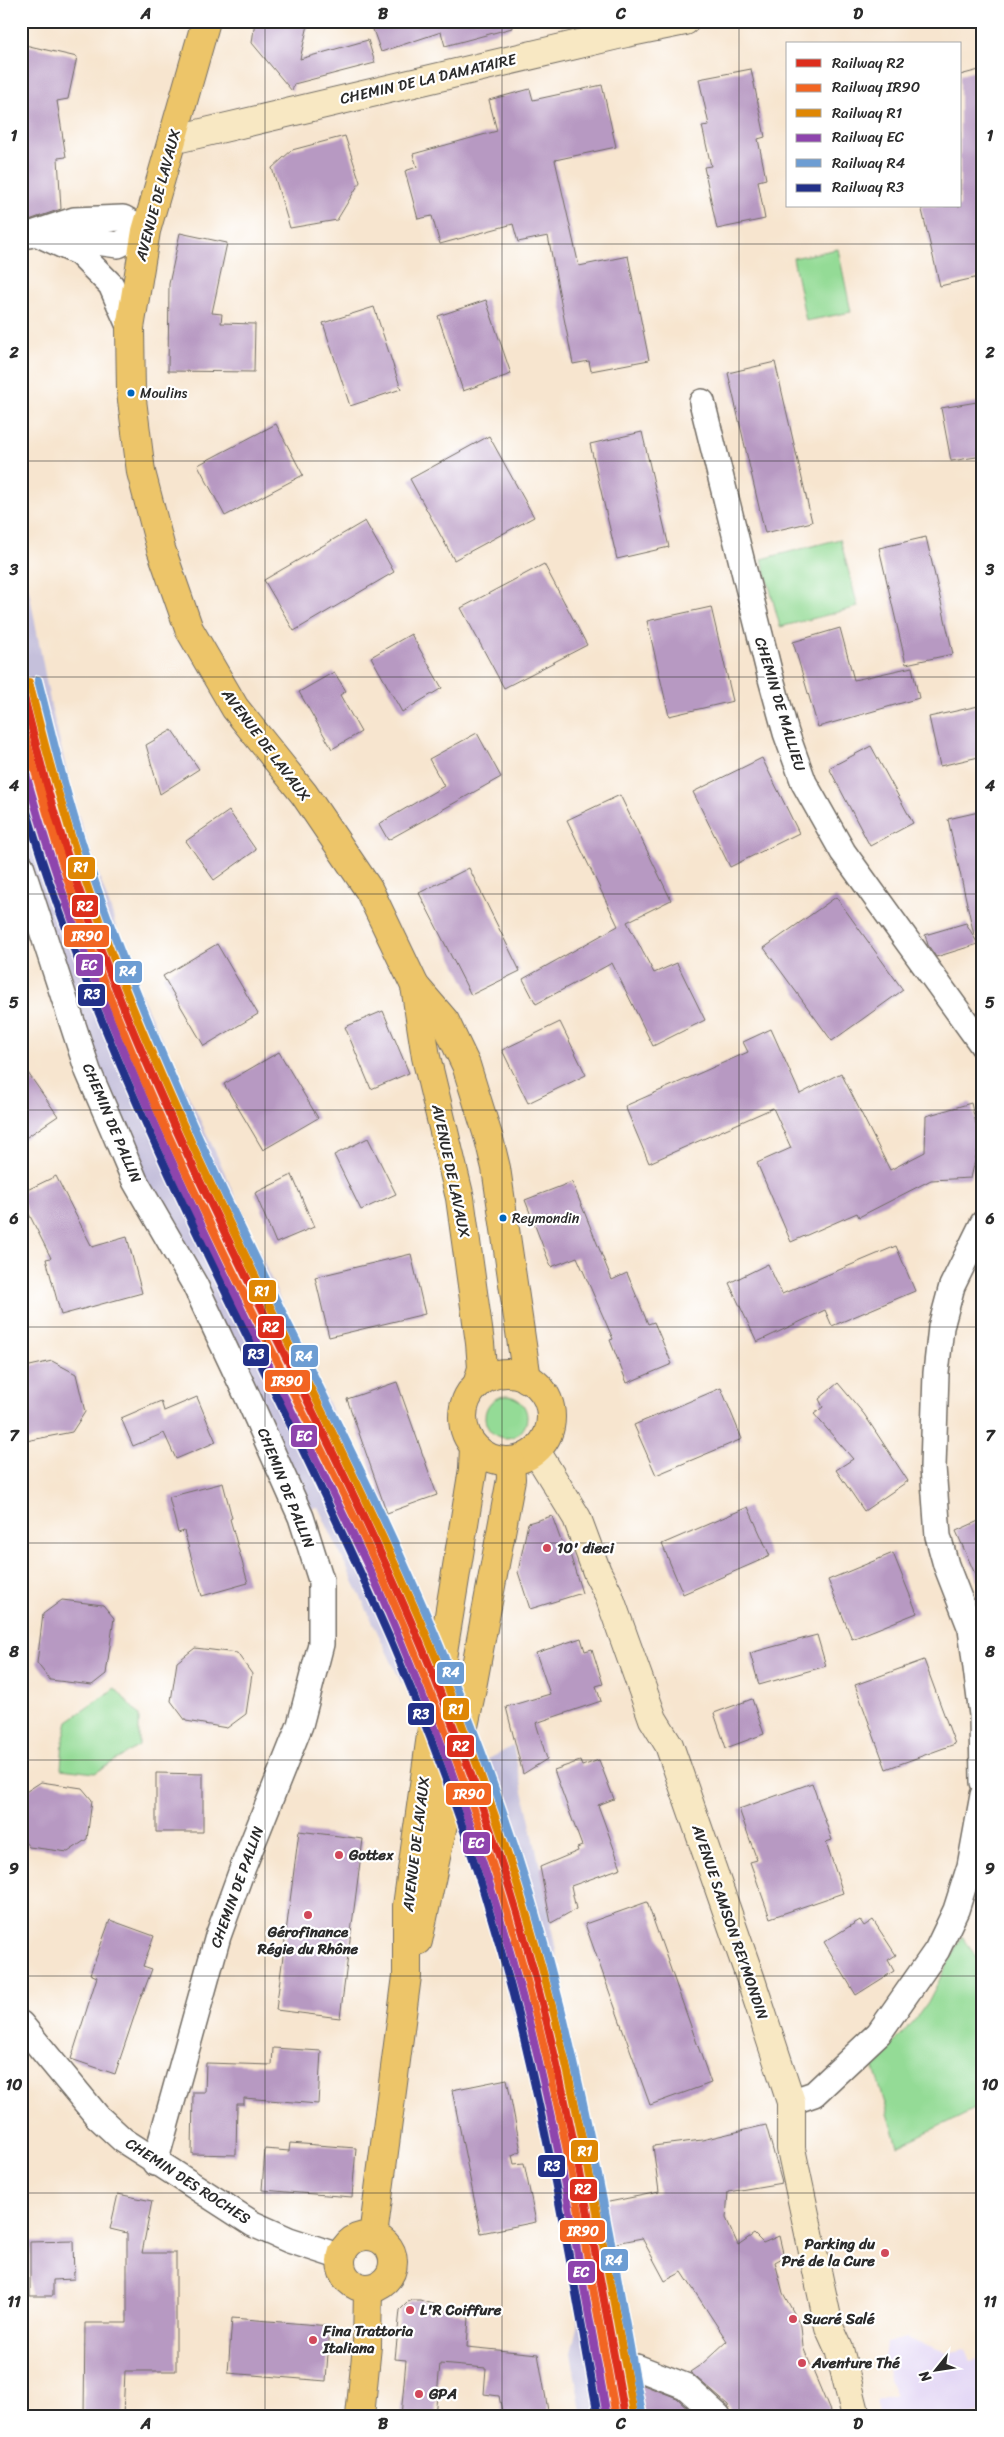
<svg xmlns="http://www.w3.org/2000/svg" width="1004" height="2437" font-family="Sriracha,sans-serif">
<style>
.built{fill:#e1d4f4}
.industrial{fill:#c5c0db}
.green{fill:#94db96;stroke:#608360}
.building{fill:#b799c2}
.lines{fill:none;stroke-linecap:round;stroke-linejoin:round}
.street-casing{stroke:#726c64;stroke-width:28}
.secondary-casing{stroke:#726c64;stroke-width:30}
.primary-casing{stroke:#726c64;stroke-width:30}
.street{stroke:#fff;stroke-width:25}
.secondary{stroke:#f8e8c3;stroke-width:28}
.primary{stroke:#edc569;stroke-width:28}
.rail-1-casing{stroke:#fff;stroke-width:11}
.rail-2-casing{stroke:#fff;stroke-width:11}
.rail-3-casing{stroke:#fff;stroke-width:11}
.rail-4-casing{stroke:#fff;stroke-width:11}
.rail-5-casing{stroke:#fff;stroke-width:11}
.rail-6-casing{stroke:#fff;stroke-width:11}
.rail-1{stroke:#dd2e1d;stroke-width:8}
.rail-2{stroke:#f26522;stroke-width:8}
.rail-3{stroke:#df8704;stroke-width:8}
.rail-4{stroke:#8e44ad;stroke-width:8}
.rail-5{stroke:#6d9dd3;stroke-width:8}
.rail-6{stroke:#233189;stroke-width:8}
.grid{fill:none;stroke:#2b2b2b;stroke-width:1;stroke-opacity:0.55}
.bus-dot{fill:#0065bd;stroke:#fff;stroke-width:2}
.poi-dot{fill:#d1495b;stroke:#fff;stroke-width:2}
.labels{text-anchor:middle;stroke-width:4.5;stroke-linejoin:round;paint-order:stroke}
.bus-label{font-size:14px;fill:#2b2b2b;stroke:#fff;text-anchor:start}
.street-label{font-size:15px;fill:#2b2b2b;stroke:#fff}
.poi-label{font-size:15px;font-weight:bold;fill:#2b2b2b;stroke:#fff;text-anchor:start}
.line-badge{stroke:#fff;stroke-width:2}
.badge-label{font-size:14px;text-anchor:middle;font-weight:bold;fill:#fff}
.neatline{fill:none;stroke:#2b2b2b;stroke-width:2}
.grid-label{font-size:16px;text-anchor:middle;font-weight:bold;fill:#2b2b2b}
</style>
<rect width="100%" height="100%" fill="#fff"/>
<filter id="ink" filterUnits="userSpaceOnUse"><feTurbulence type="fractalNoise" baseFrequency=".02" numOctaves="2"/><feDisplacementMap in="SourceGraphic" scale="10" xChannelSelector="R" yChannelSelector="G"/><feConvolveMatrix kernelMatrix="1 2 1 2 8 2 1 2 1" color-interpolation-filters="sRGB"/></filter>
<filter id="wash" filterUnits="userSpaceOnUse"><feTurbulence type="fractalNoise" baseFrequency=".0096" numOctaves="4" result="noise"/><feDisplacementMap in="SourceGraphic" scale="20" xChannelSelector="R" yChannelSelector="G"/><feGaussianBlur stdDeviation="1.12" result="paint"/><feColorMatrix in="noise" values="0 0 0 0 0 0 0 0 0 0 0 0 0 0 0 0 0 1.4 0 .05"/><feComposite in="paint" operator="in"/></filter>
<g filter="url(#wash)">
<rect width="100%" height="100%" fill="#f7e5cf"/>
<polygon class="built" points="906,2338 947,2353 965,2349 970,2361 983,2357 983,2413 971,2416 879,2416 876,2404 878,2400 896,2395 889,2380 888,2366 883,2364 886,2343"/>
<g class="industrial">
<polygon points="21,548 51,706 76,808 113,916 124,959 220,1162 285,1311 419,1598 402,1684 318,1507 302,1510 145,1186 78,1026 29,863 21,845"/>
<polygon points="513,1746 540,1867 556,1951 557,1980 601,2189 624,2313 631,2312 633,2348 628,2347 642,2416 582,2416 571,2353 577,2327 578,2293 539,2102 466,1850 481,1763"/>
</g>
<g class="green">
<polygon points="838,249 851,312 806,321 793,258"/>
<polygon points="840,539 858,607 780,627 762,559"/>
<circle cx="506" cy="1417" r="21"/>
<polygon points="115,1688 139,1715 139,1746 95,1773 61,1769 63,1741 68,1721"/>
<polygon points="962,1936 983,1965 983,2105 898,2146 873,2065 914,2021 928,2002"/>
</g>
<g id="blocks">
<g class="building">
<polygon points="255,21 309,21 300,59 368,40 375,63 294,84 292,91 252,43"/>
<polygon points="370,21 511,21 512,28 445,46 441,32 381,52"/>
<polygon points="25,45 77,57 68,99 57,101 66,157 58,158 61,209 26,221 21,175 21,62"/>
<polygon points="751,69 765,137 758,139 766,179 758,181 765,219 717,229 704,167 711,166 702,126 709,125 699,79"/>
<polygon points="983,69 983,276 940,286 921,206 960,206 960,75"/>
<polygon points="602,85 616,147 555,160 579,266 628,256 649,360 591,371 589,361 573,364 548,236 518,242 513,224 440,244 432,216 418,219 405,171 417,167 413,154 497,131 489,100 530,89 533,100"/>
<polygon points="345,136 360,182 337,220 290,228 272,168 292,150"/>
<polygon points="180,233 227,243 212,313 222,314 221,323 255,324 254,372 168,371 169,284"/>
<polygon points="486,300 511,374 463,391 438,316"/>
<polygon points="374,307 401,389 350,406 323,323"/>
<polygon points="775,362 812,522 765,533 728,373"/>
<polygon points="983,401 983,456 951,461 941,408"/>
<polygon points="276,424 303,475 225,516 198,465"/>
<polygon points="642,432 669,547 617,559 590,444"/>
<polygon points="489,436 534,517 454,560 410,479"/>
<polygon points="365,521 394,572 294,631 264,580"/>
<polygon points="926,537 953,654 906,664 879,548"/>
<polygon points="544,564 587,645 504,688 461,608"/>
<polygon points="711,607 733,701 669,716 647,621"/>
<polygon points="840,628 854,680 912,667 919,698 818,727 793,642"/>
<polygon points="411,634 442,688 402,712 371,657"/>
<polygon points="334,672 346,691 340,695 361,732 332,749 299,692"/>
<polygon points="983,705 983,756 940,766 929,717"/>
<polygon points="172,730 199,769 160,794 146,745"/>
<polygon points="477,733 501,777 388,840 379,824 444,786 429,759"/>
<polygon points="871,746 913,823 870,846 829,768"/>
<polygon points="762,758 799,833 730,867 693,792"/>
<polygon points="620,795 671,900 627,922 654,973 677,963 705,1020 653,1046 612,963 536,1004 523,979 618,926 567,820"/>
<polygon points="229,811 256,850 214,880 186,841"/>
<polygon points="983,811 983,934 974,935 948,819"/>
<polygon points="469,868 520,971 471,995 419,893"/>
<polygon points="836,897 903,990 832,1041 764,948"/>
<polygon points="966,923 978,944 936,957 928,945 925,935"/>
<polygon points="217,944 258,1014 204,1046 163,976"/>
<polygon points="383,1011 409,1073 371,1089 345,1027"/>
<polygon points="560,1022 586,1075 528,1103 502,1050"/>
<polygon points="771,1029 800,1094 841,1073 890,1170 925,1152 926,1116 971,1103 980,1140 971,1178 931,1180 859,1217 857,1213 791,1242 757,1163 791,1148 773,1108 649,1163 625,1106 748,1052 743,1042"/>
<polygon points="279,1052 318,1118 263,1150 224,1084"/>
<polygon points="21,1063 58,1116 21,1141"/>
<polygon points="368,1138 396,1194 361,1210 334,1155"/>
<polygon points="292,1175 314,1227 276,1243 255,1193"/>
<polygon points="56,1176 92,1247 127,1237 142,1293 61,1315 46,1259 51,1258 21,1198 21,1193"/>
<polygon points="572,1182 612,1280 627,1273 648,1324 654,1322 672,1364 627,1383 610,1340 613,1339 577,1257 551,1267 525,1200"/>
<polygon points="896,1246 915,1291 832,1326 825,1310 757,1342 729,1283 768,1264 782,1294"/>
<polygon points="411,1254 425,1314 329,1337 315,1277"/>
<polygon points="52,1361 76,1374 85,1412 72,1432 21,1442 21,1368"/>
<polygon points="397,1382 437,1495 387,1513 347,1399"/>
<polygon points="838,1383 864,1414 908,1481 864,1511 836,1470 853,1459 814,1414 823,1407 819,1399"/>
<polygon points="721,1388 742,1439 656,1475 634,1425"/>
<polygon points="197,1397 216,1442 176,1459 164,1433 133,1446 121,1418 161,1401 164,1411"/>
<polygon points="223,1483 232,1518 230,1519 248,1583 202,1596 184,1531 178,1533 169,1497"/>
<polygon points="748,1507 770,1556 683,1594 662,1544"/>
<polygon points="552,1516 565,1552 569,1551 582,1593 530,1609 518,1572 528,1523"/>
<polygon points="983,1519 983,1592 956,1531"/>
<polygon points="893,1553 917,1613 852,1639 828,1580"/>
<polygon points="62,1600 103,1605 114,1618 106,1674 92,1685 50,1680 37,1663 43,1614"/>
<polygon points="817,1635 826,1666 759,1685 750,1653"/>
<polygon points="581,1638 585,1651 592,1649 603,1684 596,1686 601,1701 536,1723 547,1759 523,1774 506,1707 550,1694 536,1653"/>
<polygon points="195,1648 237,1653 252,1674 246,1714 227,1728 186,1721 171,1701 177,1662"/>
<polygon points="924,1660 955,1744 886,1769 855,1685"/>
<polygon points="752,1699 764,1734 726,1748 714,1713"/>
<polygon points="599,1760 614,1799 598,1805 621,1868 571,1886 576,1909 551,1923 540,1867 578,1851 577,1848 582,1846 554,1770 580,1761 582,1766"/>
<polygon points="156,1773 203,1774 203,1832 156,1832"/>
<polygon points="41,1782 82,1788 92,1800 87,1839 68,1852 29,1847 21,1837 21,1795"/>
<polygon points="812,1783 832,1840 826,1842 843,1893 770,1918 750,1862 757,1860 739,1809"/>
<polygon points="299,1831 363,1839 340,2018 276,2010"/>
<polygon points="647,1902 711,2083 650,2105 585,1924"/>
<polygon points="110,1920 154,1936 143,1966 152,1969 143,1993 142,1993 115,2074 71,2059 97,1977 90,1974"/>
<polygon points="860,1920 864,1926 873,1920 896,1955 888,1960 894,1971 856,1995 824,1942"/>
<polygon points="273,2048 321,2051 318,2104 244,2098 244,2104 237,2104 236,2155 192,2154 193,2092 205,2092 206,2063 272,2065"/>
<polygon points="507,2079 521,2151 512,2155 514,2164 524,2163 536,2222 481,2233 452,2090"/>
<polygon points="766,2125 782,2183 728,2192 726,2218 738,2245 754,2234 763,2243 779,2236 784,2257 775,2262 783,2293 801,2326 803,2347 832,2416 732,2416 728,2405 690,2372 702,2364 727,2341 682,2272 665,2281 642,2238 606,2245 599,2204 659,2192 653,2146 702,2140"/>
<polygon points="290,2143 356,2148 352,2197 262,2190 265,2149 289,2151"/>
<polygon points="118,2194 152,2201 142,2253 176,2253 176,2371 125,2371 123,2416 84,2416 85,2323 127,2323 127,2233 110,2229"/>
<polygon points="73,2241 74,2279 53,2280 53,2296 30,2296 30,2242"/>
<polygon points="413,2300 420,2300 469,2317 467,2347 538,2354 549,2416 503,2416 499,2396 484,2394 486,2368 440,2364 435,2416 401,2416 406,2360 395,2359 400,2310 408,2302"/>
<polygon points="232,2318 330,2326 326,2381 228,2373"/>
<polygon points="638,2383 677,2398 696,2416 644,2416"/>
</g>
</g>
</g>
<g filter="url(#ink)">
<use href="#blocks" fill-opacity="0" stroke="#726c64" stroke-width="1"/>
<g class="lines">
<defs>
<g id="street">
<polyline points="36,233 79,253 111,285 130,328"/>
<polyline points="29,235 74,220 123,218 146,231"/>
<polyline points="60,237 118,245 146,231"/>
<polyline points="702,402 770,675 786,733 804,783 843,852 983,1046"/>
<polyline points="21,866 88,1071 113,1129 135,1181 195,1285 249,1400 301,1517 321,1580 321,1644 300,1725 243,1867 218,1936 155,2163"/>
<polyline points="983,1223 952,1286 941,1327 936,1373 933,1467 938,1536 946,1565 971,1629 982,1715 983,1782"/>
<polyline points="21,2024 97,2116 123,2140 253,2224 289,2240 341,2257"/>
<polyline points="791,2102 814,2094 879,2033 937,1950 956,1910 970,1866 983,1795"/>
<polyline points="636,2367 685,2386 718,2416"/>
</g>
<g id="secondary">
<polyline points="172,140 626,33 685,21"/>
<polyline points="536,1451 577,1518 597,1572 608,1593 653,1719 669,1745 751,1980 791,2102 791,2149 829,2327 839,2349 856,2416"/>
</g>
<g id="primary">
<polyline points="206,21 146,231 130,328 131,392 141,472 161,549 189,629 235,708 304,794 369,890 415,986 445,1021 466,1065 489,1139 496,1168 527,1379"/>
<polyline points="415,986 426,1057 460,1198 480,1343 482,1368 477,1385"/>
<circle cx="507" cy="1417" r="44"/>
<polyline points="418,1941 470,1698 511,1479 510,1461"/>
<circle cx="367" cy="2262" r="26"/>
<polyline points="373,2236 407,1976 407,1906 441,1664 473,1469 474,1447"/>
<polyline points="360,2416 367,2346 368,2288"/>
</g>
</defs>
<use href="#street" class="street-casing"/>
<use href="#secondary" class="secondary-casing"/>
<use href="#primary" class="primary-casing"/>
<use href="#street" class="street"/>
<use href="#secondary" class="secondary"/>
<use href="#primary" class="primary"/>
<defs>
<path id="rail-1" d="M21,685c10,39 19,78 30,116 34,119 82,234 133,346 81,176 176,347 249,527 43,109 82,220 110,333 34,135 57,272 82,409"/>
<path id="rail-2" d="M21,720c18,68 37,134 60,200 41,117 93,230 147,341 59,123 124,243 177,368 51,123 96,249 129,378 35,134 57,272 82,409"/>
<path id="rail-3" d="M29,682c10,39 19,78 31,116 33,119 81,234 132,346 80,174 173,342 246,519 45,112 84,226 114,343 34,135 57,272 82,408"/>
<path id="rail-4" d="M21,755c56,216 154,417 251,617 37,74 76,148 109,223 58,133 107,271 144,411 35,135 57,273 82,410"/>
<path id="rail-5" d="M38,680c10,38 19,78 30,116 33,116 80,228 129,338 80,177 176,347 249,527 46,112 85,226 114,343 34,135 57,272 82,409"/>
<path id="rail-6" d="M21,790c18,67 42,133 68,198 81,209 191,404 282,608 61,134 111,276 147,418 33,133 56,268 80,402"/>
</defs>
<use href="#rail-1" class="rail-1-casing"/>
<use href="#rail-2" class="rail-2-casing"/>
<use href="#rail-3" class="rail-3-casing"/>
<use href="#rail-4" class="rail-4-casing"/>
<use href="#rail-5" class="rail-5-casing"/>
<use href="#rail-6" class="rail-6-casing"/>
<use href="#rail-1" class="rail-1"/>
<use href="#rail-2" class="rail-2"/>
<use href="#rail-3" class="rail-3"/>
<use href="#rail-4" class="rail-4"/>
<use href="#rail-5" class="rail-5"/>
<use href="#rail-6" class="rail-6"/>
</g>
</g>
<path class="grid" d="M265,21v2395M502,21v2395M739,21v2395M21,244h962M21,461h962M21,677h962M21,894h962M21,1110h962M21,1327h962M21,1543h962M21,1760h962M21,1976h962M21,2193h962"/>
<g class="bus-dot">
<circle cx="131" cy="393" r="4.5"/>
<circle cx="503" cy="1218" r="4.5"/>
</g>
<g class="poi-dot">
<circle cx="547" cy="1548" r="5"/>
<circle cx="339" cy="1855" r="5"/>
<circle cx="308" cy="1915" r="5"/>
<circle cx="885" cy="2253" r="5"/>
<circle cx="410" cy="2310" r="5"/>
<circle cx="793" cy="2319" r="5"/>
<circle cx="313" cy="2340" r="5"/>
<circle cx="802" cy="2363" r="5"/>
<circle cx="419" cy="2394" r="5"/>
</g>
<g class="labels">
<g class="bus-label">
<text x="140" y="398">Moulins</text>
<text x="512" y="1223">Reymondin</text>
</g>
<g class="street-label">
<text transform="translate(428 79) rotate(-13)" y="5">CHEMIN DE LA DAMATAIRE</text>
<text transform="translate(158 195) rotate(-75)" y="5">AVENUE DE LAVAUX</text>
<text transform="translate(780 704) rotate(73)" y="5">CHEMIN DE MALLIEU</text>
<text transform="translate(266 745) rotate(53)" y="5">AVENUE DE LAVAUX</text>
<text transform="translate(112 1123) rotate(67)" y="5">CHEMIN DE PALLIN</text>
<text transform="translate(451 1171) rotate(78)" y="5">AVENUE DE LAVAUX</text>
<text transform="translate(286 1488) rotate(68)" y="5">CHEMIN DE PALLIN</text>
<text transform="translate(416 1844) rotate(-83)" y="5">AVENUE DE LAVAUX</text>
<text transform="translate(237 1887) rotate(-70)" y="5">CHEMIN DE PALLIN</text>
<text transform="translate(730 1922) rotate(71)" y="5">AVENUE SAMSON REYMONDIN</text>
<text transform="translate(188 2181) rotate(33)" y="5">CHEMIN DES ROCHES</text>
</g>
<g class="poi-label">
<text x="557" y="1553">10' dieci</text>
<text x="349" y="1860">Gottex</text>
<text x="308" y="1937" text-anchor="middle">Gérofinance<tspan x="308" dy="17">Régie du Rhône</tspan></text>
<text x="875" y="2249" text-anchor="end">Parking du<tspan x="875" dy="17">Pré de la Cure</tspan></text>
<text x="420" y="2315">L'R Coiffure</text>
<text x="803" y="2324">Sucré Salé</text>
<text x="323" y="2336">Fina Trattoria<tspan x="323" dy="17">Italiana</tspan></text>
<text x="812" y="2368">Aventure Thé</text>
<text x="429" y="2399">GPA</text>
</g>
</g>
<g class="line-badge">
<rect x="67" y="856" width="29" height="24" rx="5" fill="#df8704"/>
<rect x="71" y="894" width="28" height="24" rx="5" fill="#dd2e1d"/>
<rect x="63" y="924" width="47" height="24" rx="5" fill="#f26522"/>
<rect x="75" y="953" width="29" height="24" rx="5" fill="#8e44ad"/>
<rect x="114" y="960" width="29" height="24" rx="5" fill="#6d9dd3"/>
<rect x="77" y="983" width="29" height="24" rx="5" fill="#233189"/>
<rect x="248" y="1279" width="29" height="24" rx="5" fill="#df8704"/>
<rect x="257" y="1315" width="28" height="24" rx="5" fill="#dd2e1d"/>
<rect x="242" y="1343" width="28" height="24" rx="5" fill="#233189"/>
<rect x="290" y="1344" width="29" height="24" rx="5" fill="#6d9dd3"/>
<rect x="264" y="1369" width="47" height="24" rx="5" fill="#f26522"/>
<rect x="290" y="1424" width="28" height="24" rx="5" fill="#8e44ad"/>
<rect x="436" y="1661" width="29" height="24" rx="5" fill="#6d9dd3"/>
<rect x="442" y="1697" width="28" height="24" rx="5" fill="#df8704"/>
<rect x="407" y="1702" width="28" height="24" rx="5" fill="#233189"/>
<rect x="446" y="1734" width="29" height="24" rx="5" fill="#dd2e1d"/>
<rect x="445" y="1782" width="47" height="24" rx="5" fill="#f26522"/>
<rect x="462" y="1831" width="29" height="24" rx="5" fill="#8e44ad"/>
<rect x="570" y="2139" width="29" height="24" rx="5" fill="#df8704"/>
<rect x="537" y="2154" width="29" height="24" rx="5" fill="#233189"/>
<rect x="569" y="2178" width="29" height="24" rx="5" fill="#dd2e1d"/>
<rect x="559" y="2219" width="47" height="24" rx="5" fill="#f26522"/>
<rect x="600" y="2248" width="29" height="24" rx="5" fill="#6d9dd3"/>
<rect x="567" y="2260" width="29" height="24" rx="5" fill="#8e44ad"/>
</g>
<g class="badge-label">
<text x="81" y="872">R1</text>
<text x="85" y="911">R2</text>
<text x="87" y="941">IR90</text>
<text x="89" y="970">EC</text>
<text x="128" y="976">R4</text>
<text x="92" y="999">R3</text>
<text x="262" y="1296">R1</text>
<text x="271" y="1332">R2</text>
<text x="256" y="1359">R3</text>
<text x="304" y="1361">R4</text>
<text x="287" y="1386">IR90</text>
<text x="304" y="1441">EC</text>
<text x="451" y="1677">R4</text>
<text x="456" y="1714">R1</text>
<text x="421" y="1719">R3</text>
<text x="461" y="1751">R2</text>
<text x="469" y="1799">IR90</text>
<text x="476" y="1848">EC</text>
<text x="585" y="2156">R1</text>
<text x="552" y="2171">R3</text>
<text x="583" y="2194">R2</text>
<text x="583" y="2236">IR90</text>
<text x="614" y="2265">R4</text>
<text x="581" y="2277">EC</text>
</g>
<rect width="1004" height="2437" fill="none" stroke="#fff" stroke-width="55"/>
<rect x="786" y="42" width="175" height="165" fill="#ffffff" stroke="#aaaaaa"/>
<rect x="796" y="59" width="25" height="8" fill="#dd2e1d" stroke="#aaaaaa"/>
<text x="832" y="68" font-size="15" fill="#2b2b2b">Railway R2</text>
<rect x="796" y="84" width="25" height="8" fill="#f26522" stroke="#aaaaaa"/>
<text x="832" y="92" font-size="15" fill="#2b2b2b">Railway IR90</text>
<rect x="796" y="109" width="25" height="8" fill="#df8704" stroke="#aaaaaa"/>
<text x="832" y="118" font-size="15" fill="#2b2b2b">Railway R1</text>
<rect x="796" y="134" width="25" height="8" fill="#8e44ad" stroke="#aaaaaa"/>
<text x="832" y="142" font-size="15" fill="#2b2b2b">Railway EC</text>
<rect x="796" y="159" width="25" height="8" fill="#6d9dd3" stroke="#aaaaaa"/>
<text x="832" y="168" font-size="15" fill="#2b2b2b">Railway R4</text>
<rect x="796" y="184" width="25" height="8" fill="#233189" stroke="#aaaaaa"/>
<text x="832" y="192" font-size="15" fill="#2b2b2b">Railway R3</text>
<g transform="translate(936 2370) rotate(240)" stroke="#ffffff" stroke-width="4" paint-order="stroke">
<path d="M0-4L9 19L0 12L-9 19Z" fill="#2b2b2b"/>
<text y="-8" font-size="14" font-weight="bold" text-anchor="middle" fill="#2b2b2b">N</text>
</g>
<rect x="28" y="28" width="948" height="2382" class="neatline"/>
<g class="grid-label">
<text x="146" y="19">A</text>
<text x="383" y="19">B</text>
<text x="621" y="19">C</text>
<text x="858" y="19">D</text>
<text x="14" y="141">1</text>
<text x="990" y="141">1</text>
<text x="14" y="358">2</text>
<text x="990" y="358">2</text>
<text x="14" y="575">3</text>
<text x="990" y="575">3</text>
<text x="14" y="791">4</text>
<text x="990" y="791">4</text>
<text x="14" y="1008">5</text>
<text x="990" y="1008">5</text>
<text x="14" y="1224">6</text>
<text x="990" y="1224">6</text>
<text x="14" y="1441">7</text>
<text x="990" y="1441">7</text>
<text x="14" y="1657">8</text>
<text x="990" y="1657">8</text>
<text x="14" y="1874">9</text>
<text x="990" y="1874">9</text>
<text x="14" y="2090">10</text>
<text x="990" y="2090">10</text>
<text x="14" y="2307">11</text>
<text x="990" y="2307">11</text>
<text x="146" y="2429">A</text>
<text x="383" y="2429">B</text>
<text x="621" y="2429">C</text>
<text x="858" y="2429">D</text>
</g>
</svg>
